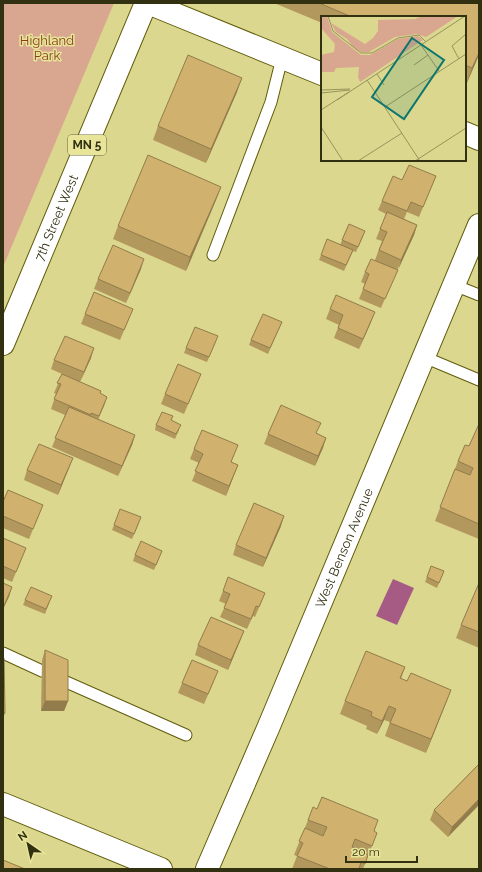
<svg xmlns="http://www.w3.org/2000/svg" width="482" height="872" font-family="Raleway,sans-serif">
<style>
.green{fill:#d9a790}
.water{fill:#a65b85}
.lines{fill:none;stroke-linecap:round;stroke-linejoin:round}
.lane-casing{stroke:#605c0c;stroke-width:13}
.street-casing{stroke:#605c0c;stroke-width:24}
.primary-casing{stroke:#605c0c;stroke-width:24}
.lane{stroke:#fff;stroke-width:11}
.street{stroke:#fff;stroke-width:22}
.primary{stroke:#fff;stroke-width:22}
.wall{fill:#b3985e}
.shaded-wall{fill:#927c4c}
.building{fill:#d0b16d;stroke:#927c4c}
.labels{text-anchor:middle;stroke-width:3;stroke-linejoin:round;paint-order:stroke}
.shield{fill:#e8e59b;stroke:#68663a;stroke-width:1}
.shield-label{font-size:12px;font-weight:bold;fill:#313011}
.park-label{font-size:13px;fill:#894017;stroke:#e8e59b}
.street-label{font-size:13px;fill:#313011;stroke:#e8e59b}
.inset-road{fill:none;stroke:#97945c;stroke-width:1}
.view{fill:#0f766e;fill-opacity:0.15;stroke:#0f766e;stroke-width:2}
.inset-edge{fill:none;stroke:#313011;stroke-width:2}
</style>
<rect width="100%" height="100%" fill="#dbd78e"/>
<polygon class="green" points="3,3 114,3 3,267"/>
<polygon class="water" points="393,579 414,588 397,625 376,616"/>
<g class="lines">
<defs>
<g id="lane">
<polyline points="213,255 271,102 282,58"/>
<polyline points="454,285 479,295"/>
<polyline points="424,357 479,380"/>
<polyline points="3,653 42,671"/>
<polyline points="64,681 186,735"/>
</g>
<g id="street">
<polyline points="148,3 322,74"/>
<polyline points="465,133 479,139"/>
<polyline points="3,804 161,869"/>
<path id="s1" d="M207,869l62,-143 210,-501"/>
</g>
<g id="primary">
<path id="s2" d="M3,344l143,-341"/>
</g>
</defs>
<use href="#lane" class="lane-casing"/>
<use href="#street" class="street-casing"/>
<use href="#primary" class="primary-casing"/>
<use href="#lane" class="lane"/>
<use href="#street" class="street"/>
<use href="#primary" class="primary"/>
</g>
<g class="wall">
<polygon points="274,3 479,3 479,55 466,85 465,84 465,17 322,17 322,23"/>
<polygon points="237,92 206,163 153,140 158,126"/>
<polygon points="436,176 419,217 407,212 404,219 417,225 414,235 397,270 381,308 359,299 365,284 361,282 365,272 375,260 382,241 376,239 386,214 378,210 382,201 402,180"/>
<polygon points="221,187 216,200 186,271 113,239 118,226"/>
<polygon points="349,224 363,236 356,252 353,251 344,271 319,260 321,255 340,245"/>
<polygon points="141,269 126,303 94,289 98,279"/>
<polygon points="133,309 120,340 81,324 85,314"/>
<polygon points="330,309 371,322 359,349 334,338 339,325 326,319"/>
<polygon points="282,322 268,354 249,345 251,340"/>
<polygon points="216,341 207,362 184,353 186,348"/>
<polygon points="91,358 80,382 100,394 107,397 98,419 135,435 132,445 118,476 52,447 65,415 51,409 56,394 54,393 62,374 51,369 54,360"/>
<polygon points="197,383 184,414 161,404 165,394"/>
<polygon points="173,416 171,421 179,430 175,439 155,430 156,425"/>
<polygon points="479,424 479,539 435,521 458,461 469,446"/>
<polygon points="268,434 317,434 326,438 315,466 264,444"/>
<polygon points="238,445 231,462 238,465 226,496 192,481 199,463 190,459 194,449"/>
<polygon points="73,458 58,495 24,480 27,470"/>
<polygon points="3,502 43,505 29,539 3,528"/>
<polygon points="139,523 132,539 112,530 114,525"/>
<polygon points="281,526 263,567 233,555 236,545"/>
<polygon points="3,538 22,558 12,582 3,578"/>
<polygon points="135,555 160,556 154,570 133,561"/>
<polygon points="431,566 444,571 437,588 425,582"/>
<polygon points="479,583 479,648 456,638 461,625"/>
<polygon points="223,591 265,593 255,617 253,616 247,629 220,617 226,604 219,601"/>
<polygon points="25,600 50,601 45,614 23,605"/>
<polygon points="244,631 240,641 228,670 195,655 198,645"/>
<polygon points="45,650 68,701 64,711 41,711 42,660"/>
<polygon points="405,667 401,679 407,681 451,690 446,703 426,753 385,736 390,722 384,720 377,734 366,729 367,726 340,714 345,701"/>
<polygon points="214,681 204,704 178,693 182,683"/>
<polygon points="479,764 448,837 430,820 434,810"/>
<polygon points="308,820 374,831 372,846 363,869 292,869 297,856 294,855"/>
</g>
<g class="shaded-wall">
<polygon points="479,53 479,55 466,85 472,68"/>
<polygon points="242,78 237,92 206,163 211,149"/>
<polygon points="221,187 216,200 186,271 190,257"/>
<polygon points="417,225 414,235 398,270 401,260"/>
<polygon points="144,259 141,269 126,303 130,293"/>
<polygon points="375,312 371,322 359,349 363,339"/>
<polygon points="94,348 91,358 80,382 84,372"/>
<polygon points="107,397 104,406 95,426 99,416"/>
<polygon points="135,435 132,445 118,476 122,466"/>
<polygon points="326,438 323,448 315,466 318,456"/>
<polygon points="73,458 69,468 58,495 61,485"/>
<polygon points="238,465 234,475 226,496 229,486"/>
<polygon points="284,516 281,526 263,567 266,558"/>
<polygon points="12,587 9,597 3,609 3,608"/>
<polygon points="244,631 240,641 228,670 231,660"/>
<polygon points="451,690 446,703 426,753 431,739"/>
<polygon points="45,701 68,701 64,711 41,711"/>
<polygon points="389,706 384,720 377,734 382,721"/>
<polygon points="3,713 5,713 3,718"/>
<polygon points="479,799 479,805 448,837 452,827"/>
</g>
<g class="building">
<polygon points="319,3 479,3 479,53 472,68 465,65 465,17 352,17"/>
<polygon points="188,55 242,78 211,149 158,126"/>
<polygon points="148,155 221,187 190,257 118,226"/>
<polygon points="409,165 436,176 423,207 411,202 407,211 382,201 393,176 402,180"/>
<polygon points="387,212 417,225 401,260 379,250 387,232 380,229"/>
<polygon points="349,224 365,231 358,247 342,240"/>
<polygon points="327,239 353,250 346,265 321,255"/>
<polygon points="113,245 144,259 130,293 98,279"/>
<polygon points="371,259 398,270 385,299 363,289 369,274 365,272"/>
<polygon points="94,292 133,309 124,330 85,314"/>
<polygon points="336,295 375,312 363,339 338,328 343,315 330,309"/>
<polygon points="263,314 282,322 270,348 251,340"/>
<polygon points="195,327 218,336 209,357 186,348"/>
<polygon points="65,336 94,348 84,372 54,360"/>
<polygon points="178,364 201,374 188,404 165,394"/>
<polygon points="62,374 101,391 100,393 107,397 99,416 91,413 91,415 54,399 61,384 57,383"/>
<polygon points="281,405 321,423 316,433 326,438 318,456 268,434"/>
<polygon points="69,407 135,435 122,466 55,438"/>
<polygon points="162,412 173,416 171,420 181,425 176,434 156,425"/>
<polygon points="479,424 479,524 440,507 455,469 470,475 473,468 458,461 465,445 469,446"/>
<polygon points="202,430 238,445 231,462 238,465 229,486 195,471 203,454 194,449"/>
<polygon points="39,444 73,458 61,485 27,470"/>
<polygon points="8,490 43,505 33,529 3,516 3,502"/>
<polygon points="254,503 284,516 266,558 236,545"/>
<polygon points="120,509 141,517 134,534 114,525"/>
<polygon points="3,538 26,548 16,572 3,566"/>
<polygon points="141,541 162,551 156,565 135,555"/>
<polygon points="431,566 444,571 439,583 427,577"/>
<polygon points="228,577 265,593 259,607 256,606 251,619 224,608 230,594 223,591"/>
<polygon points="3,583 12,587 3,608"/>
<polygon points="479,583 479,632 461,625"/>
<polygon points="31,587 52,596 46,609 25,600"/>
<polygon points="211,617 244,631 231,660 198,645"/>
<polygon points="45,650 68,660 68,701 45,701"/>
<polygon points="366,651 405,667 400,678 407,681 411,673 451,690 431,739 390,723 396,709 389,706 382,721 371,716 372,712 345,701"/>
<polygon points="3,658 4,658 5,713 3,713"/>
<polygon points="192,660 218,671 208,694 182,683"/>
<polygon points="479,764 479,799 452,827 434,810"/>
<polygon points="322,797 378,820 374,831 377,833 372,846 355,839 352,847 368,855 365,864 361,862 359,869 330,869 297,856 303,843 299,841 305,828 323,836 327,827 308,820 313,807 317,809"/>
<polygon points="3,860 25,869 3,869"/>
</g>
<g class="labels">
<rect class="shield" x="68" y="135" width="38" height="20" rx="3"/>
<g class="shield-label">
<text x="87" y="149">MN 5</text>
</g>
<g class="park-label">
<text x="47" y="45">Highland<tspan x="47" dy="15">Park</tspan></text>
</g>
<g class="street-label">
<text dy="5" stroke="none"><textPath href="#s2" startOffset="137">7th Street West</textPath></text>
<text dy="5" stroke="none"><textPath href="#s1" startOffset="349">West Benson Avenue</textPath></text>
</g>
</g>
<g transform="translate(321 16)">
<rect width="145" height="145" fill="#dbd78e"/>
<path d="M0,0h6l5,16 29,23h9l28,-16 20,-3 5,4 -63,42 -2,-5 1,-10 -23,1 -2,4h-13v-17l13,-3 1,-8 -14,-16zM101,0h36l-32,21 -9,-3 -22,3 -26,15h-8l-7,-4 -7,-9 -11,-7 -5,-9 34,21 8,-6 5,-7v-11l37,-1z" fill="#d9a790"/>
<path class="inset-road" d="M7,0l5,15 28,22h11l26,-15 21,-3 7,7M100,29l18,26M138,43l-7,-13 14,-12M93,49l14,-10M56,58l7,11M46,64l53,81M0,74l29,-1M0,77l29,-3M16,84l128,-84M64,91l81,-53M0,94l28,-18M0,111l22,34M37,145l44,-28M94,145l51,-33"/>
<path class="view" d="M91,22l32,22 -40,59 -32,-22z"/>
<rect width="145" height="145" class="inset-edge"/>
</g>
<rect width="482" height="872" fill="none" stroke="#313011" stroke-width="8"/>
<g transform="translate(28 844) rotate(326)" stroke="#e8e59b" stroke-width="3" paint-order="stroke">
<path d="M0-3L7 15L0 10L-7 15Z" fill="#313011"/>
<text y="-6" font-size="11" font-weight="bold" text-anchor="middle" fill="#313011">N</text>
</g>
<path d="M346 856v6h71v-6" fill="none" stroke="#313011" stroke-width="2"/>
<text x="352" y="856" font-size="12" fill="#313011" stroke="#e8e59b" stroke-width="3" paint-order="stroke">20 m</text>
</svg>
